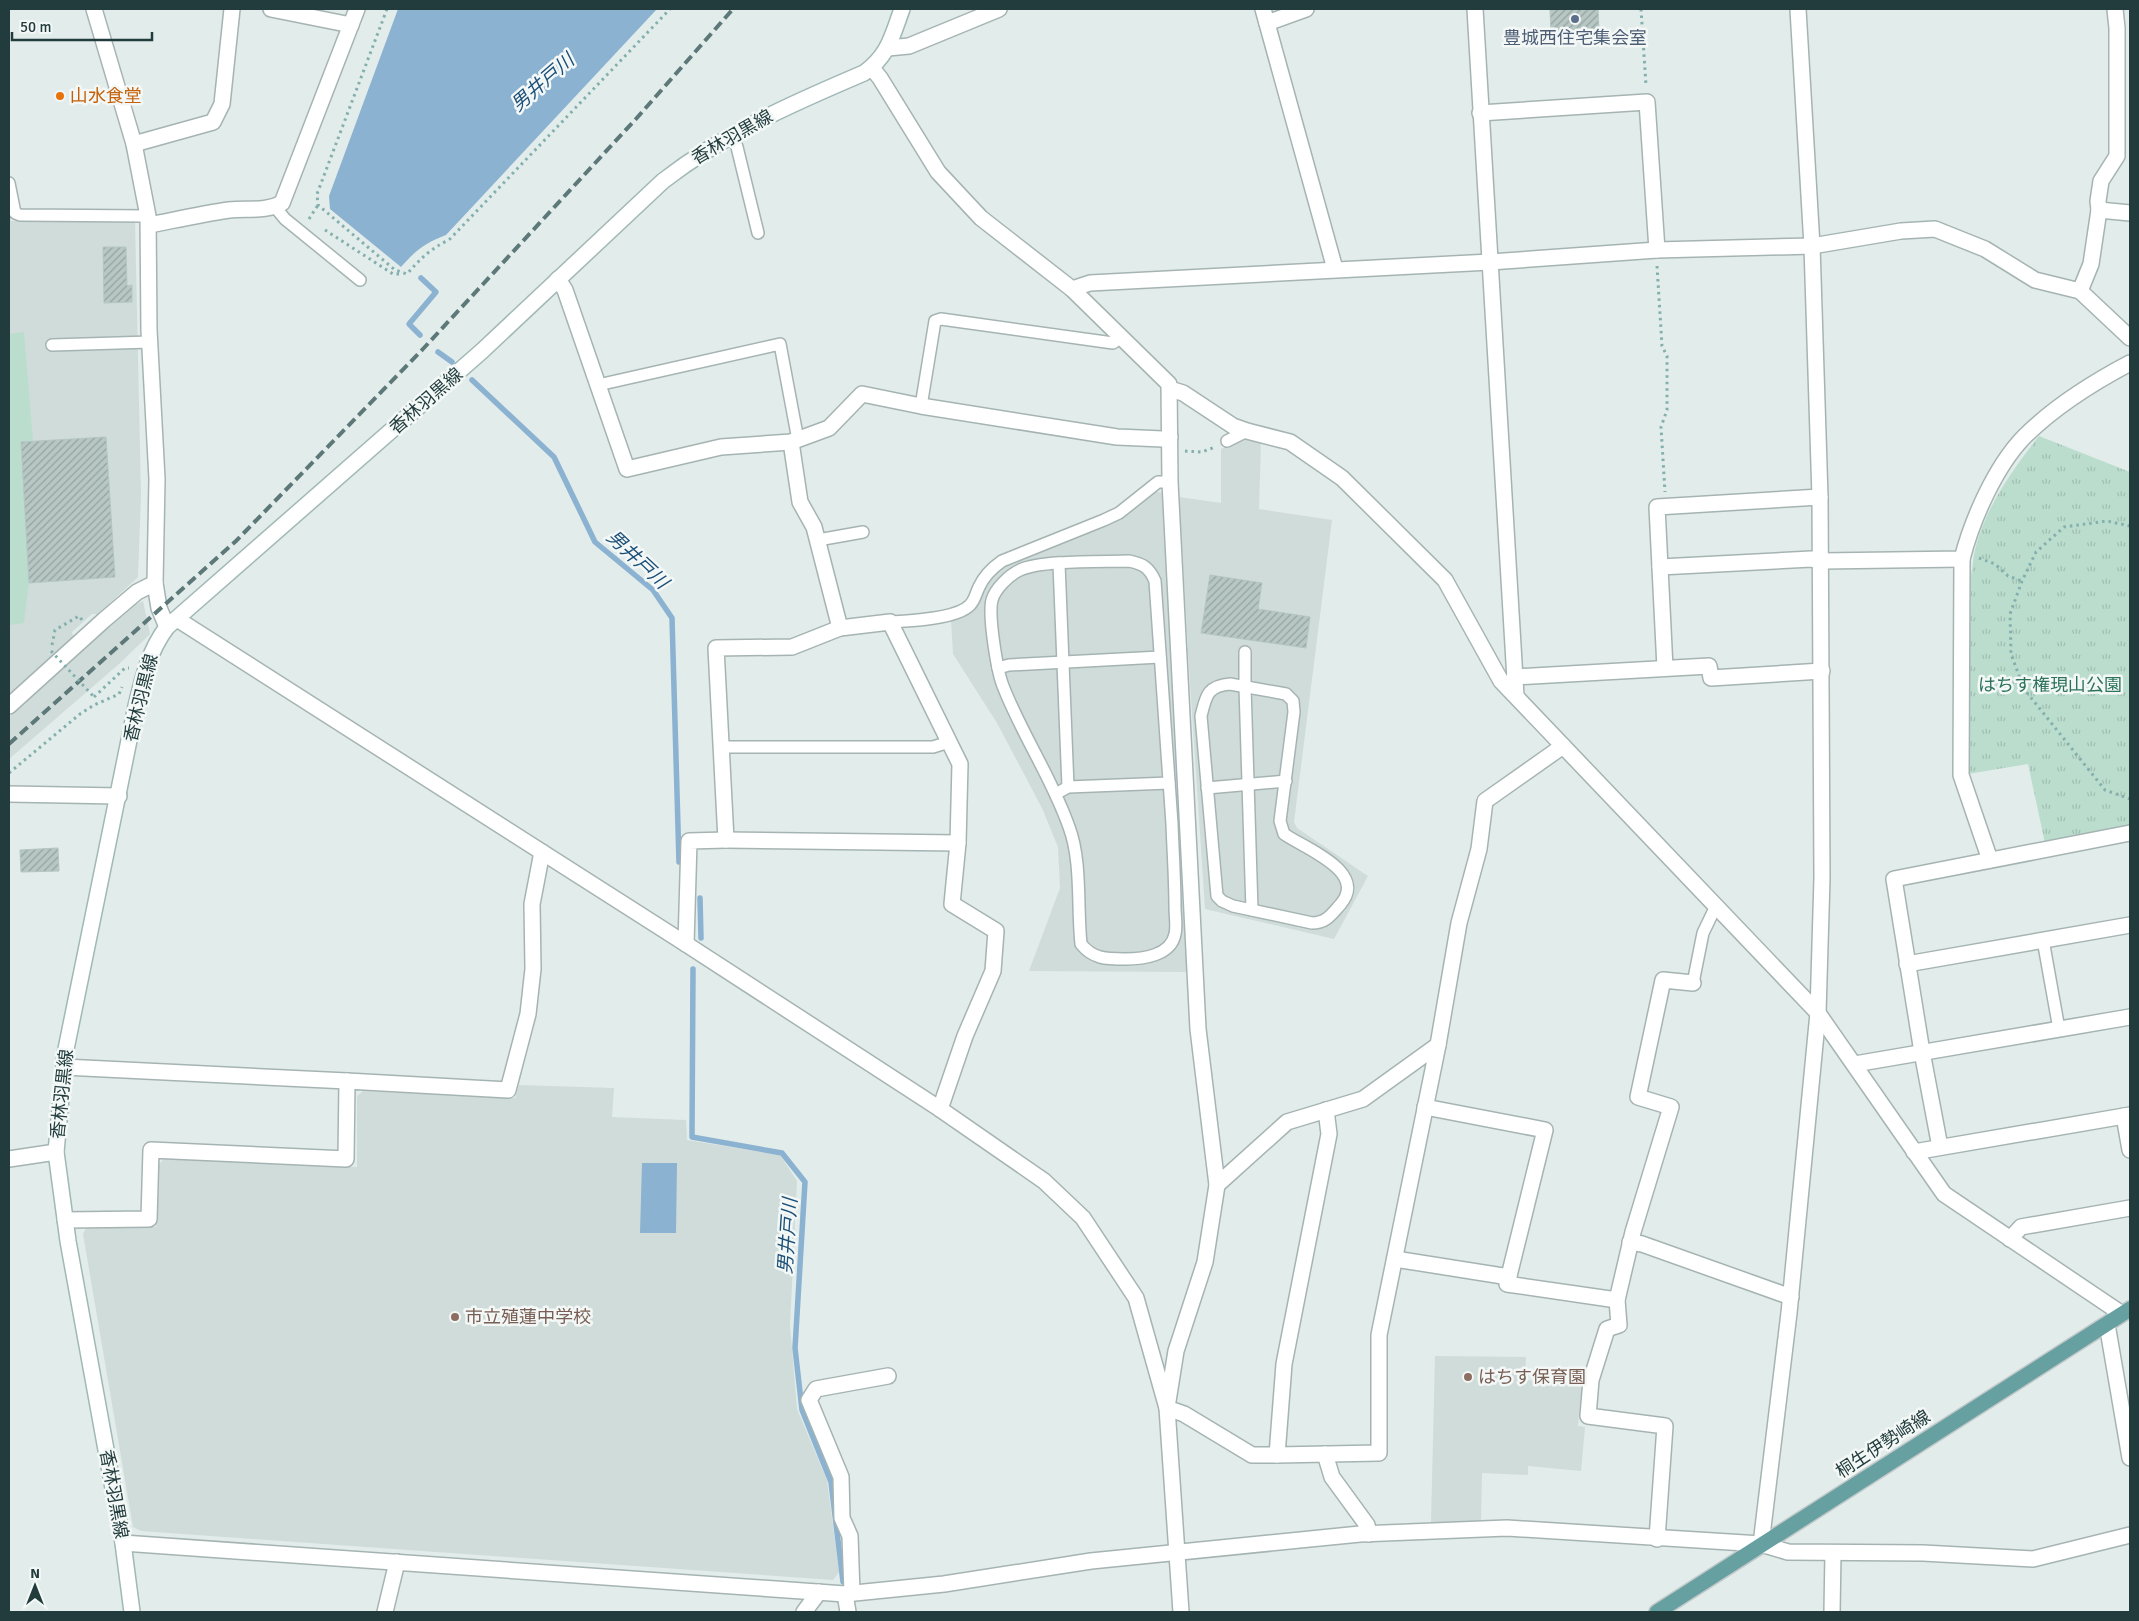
<svg xmlns="http://www.w3.org/2000/svg" width="2139" height="1621" font-family="Signika,'Noto Sans JP',sans-serif">
<style>
.built{fill:#d0dcda}
.grass{fill:#bbddce}
.park{fill:url(#park-tufts)}
.water{fill:#8bb2d0}
.lines{fill:none;stroke-linecap:round;stroke-linejoin:round}
.stream{stroke:#8bb2d0;stroke-width:5.5}
.building{fill:url(#building-hatch);stroke:#b5c5c3}
.service-casing{stroke:#a5b4b3;stroke-width:14}
.minor-casing{stroke:#a5b4b3;stroke-width:18}
.tertiary-casing{stroke:#a5b4b3;stroke-width:18}
.secondary-casing{stroke:#a0b8b6;stroke-width:18}
.primary-casing{stroke:#c1c8c9;stroke-width:18}
.path{stroke:#83afad;stroke-width:3;stroke-dasharray:2.5 4;stroke-linecap:butt}
.service{stroke:#fff;stroke-width:11}
.minor{stroke:#fff;stroke-width:15}
.tertiary{stroke:#fff;stroke-width:15}
.secondary{stroke:#fff;stroke-width:15}
.primary{stroke:#67a0a1;stroke-width:15}
.rail{stroke:#5d7878;stroke-width:4;stroke-dasharray:10 5;stroke-linecap:butt}
.path-bridge{stroke:#83afad;stroke-width:3;stroke-dasharray:2.5 4;stroke-linecap:butt}
.service-dot{fill:#5c6f8a;stroke:#f3f8f7;stroke-width:2}
.food-dot{fill:#e8710a;stroke:#f3f8f7;stroke-width:2}
.education-dot{fill:#8d6e63;stroke:#f3f8f7;stroke-width:2}
.labels{text-anchor:middle;stroke-width:5;stroke-linejoin:round;paint-order:stroke}
.service-label{font-size:18px;fill:#4e5e75;stroke:#f3f8f7}
.food-label{font-size:18px;fill:#c56008;stroke:#f3f8f7;text-anchor:start}
.street-label{font-size:18px;fill:#223c3d;stroke:#f3f8f7}
.park-label{font-size:18px;fill:#2d735b;stroke:#f3f8f7}
.education-label{font-size:18px;fill:#785e54;stroke:#f3f8f7;text-anchor:start}
.water-label{font-size:19px;font-style:italic;fill:#1d5078;stroke:#f3f8f7}
</style>
<defs>
<pattern id="park-tufts" width="24" height="20" patternUnits="userSpaceOnUse" patternTransform="scale(1.25)"><rect width="24" height="20" fill="#bbddce"/><path d="M3 7l-1-3M5 7V3M7 7l1-3M15 17l-1-3M17 17v-4M19 17l1-3" fill="none" stroke="#a0bfb2"/></pattern>
<pattern id="building-hatch" width="6" height="6" patternUnits="userSpaceOnUse" patternTransform="scale(1.25)"><rect width="6" height="6" fill="#b7c7c4"/><path d="M-1 1l2-2M0 6l6-6M5 7l2-2" fill="none" stroke="#94a3a0"/></pattern>
</defs>
<rect width="100%" height="100%" fill="#e2ecea"/>
<g class="built">
<polygon points="9,211 11,221 135,220 141,495 138,577 98,614 92,614 72,632 73,637 9,695"/>
<polygon points="1246,437 1261,441 1259,509 1332,520 1294,822 1297,828 1368,876 1334,939 1205,909 1188,653 1173,653 1188,972 1029,971 1060,888 1058,847 1042,808 997,723 953,654 951,620 995,570 1018,559 1114,522 1155,492 1160,492 1163,494 1173,648 1188,648 1179,497 1221,503 1221,449"/>
<polygon points="143,601 150,634 119,664 9,759 9,717 132,606"/>
<polygon points="519,1085 614,1088 612,1117 686,1120 687,1140 780,1155 797,1181 790,1325 797,1409 827,1480 839,1572 833,1580 141,1531 133,1527 83,1234 86,1228 156,1227 158,1165 164,1159 357,1167 357,1096 363,1091 515,1098"/>
<polygon points="1435,1356 1526,1357 1525,1380 1582,1384 1578,1426 1585,1427 1581,1471 1528,1466 1528,1475 1482,1473 1481,1522 1431,1523"/>
</g>
<polygon class="grass" points="24,332 33,442 21,443 29,583 24,623 9,625 9,334"/>
<path class="park" d="M2039,436l91,36v353l-85,18 -17,-79 -60,10 3,-198c2,-10 2,-20 5,-30 11,-41 37,-77 63,-110z"/>
<g class="water">
<path d="M398,9h259l-211,226c-21,8 -30,15 -45,32l-71,-58 -1,-13z"/>
<polygon points="642,1163 677,1163 676,1233 640,1233"/>
</g>
<g class="lines">
<g class="stream">
<polyline points="420,335 409,324 436,292 421,278"/>
<polyline points="438,352 452,362"/>
<polyline points="472,380 554,457 595,542 653,590 672,618 679,862"/>
<polyline points="700,898 701,938"/>
<polyline points="693,969 692,1137 782,1153 805,1182 795,1348 802,1410 831,1482 843,1582"/>
</g>
</g>
<g class="building">
<polygon points="1550,9 1598,9 1599,30 1551,33"/>
<polygon points="103,247 126,247 127,286 132,285 132,302 104,303"/>
<polygon points="106,437 115,577 29,583 21,442"/>
<polygon points="1210,575 1262,583 1258,609 1310,617 1306,648 1201,633"/>
<polygon points="58,848 59,871 21,872 20,850"/>
</g>
<g class="lines">
<defs>
<g id="service">
<polyline points="731,135 737,147 758,233"/>
<polyline points="9,183 15,213 20,215 148,216"/>
<polyline points="275,207 285,219 360,280"/>
<polyline points="52,345 150,342"/>
<polyline points="598,385 780,344 798,440"/>
<polyline points="921,406 935,321 941,319 1113,343 1121,337"/>
<polyline points="1227,441 1247,431"/>
<polyline points="818,540 863,532"/>
<path d="M1129,561c14,3 20,6 26,20 5,81 11,162 17,243 1,28 3,56 3,84 0,8 2,18 0,26 -4,22 -33,25 -50,25 -19,0 -32,0 -44,-15 -4,-37 1,-83 -12,-117 -17,-49 -47,-92 -66,-141 -6,-15 -15,-71 -11,-86 3,-11 17,-25 28,-30 22,-10 82,-8 109,-9z"/>
<polyline points="1059,564 1068,787"/>
<path d="M890,622c19,-1 67,-3 80,-17 5,-5 6,-12 9,-18 5,-11 13,-19 23,-26l102,-41 15,-7 39,-31h12"/>
<polyline points="1245,652 1245,687 1252,910"/>
<polyline points="998,668 1009,665 1160,657"/>
<path d="M1230,684l56,10 7,7 1,11 -14,109 4,13c22,15 85,38 56,71 -9,10 -14,18 -28,18l-79,-17 -11,-5 -5,-5 -16,-180c5,-20 6,-30 29,-32z"/>
<polyline points="723,747 933,747 949,742"/>
<polyline points="1207,788 1286,781"/>
<polyline points="1061,791 1068,787 1169,783"/>
<polyline points="2043,940 2059,1029"/>
<polyline points="1693,983 1703,933 1716,906"/>
</g>
<g id="minor">
<polyline points="271,9 351,25"/>
<polyline points="1263,9 1335,269"/>
<polyline points="1475,9 1516,696"/>
<polyline points="1798,9 1812,246 1820,497 1822,878 1818,1013 1789,1313 1761,1544 1788,1552 1923,1553 2033,1559 2130,1535"/>
<polyline points="1267,23 1306,9"/>
<polyline points="888,48 909,46 999,9"/>
<polyline points="872,68 880,78 938,172 981,218 1072,289 1169,384 1170,482 1198,1029 1217,1185 1205,1262 1176,1351 1168,1401"/>
<polyline points="1480,113 1647,102 1657,250"/>
<polyline points="134,144 213,122 222,104 232,9"/>
<polyline points="2099,210 2130,213"/>
<path d="M149,225c26,-5 53,-11 80,-15 18,-2 37,2 53,-7l75,-194"/>
<polyline points="558,279 565,290 627,469 721,447 791,442 829,428 862,394 921,406 1117,437 1163,439 1170,437"/>
<polyline points="1072,289 1090,283 1490,262 1657,250 1812,246 1901,231 1935,229 1985,249 2035,280 2080,291 2130,338"/>
<polyline points="2080,291 2091,264 2099,210 2098,201 2101,181 2117,156 2117,28 2115,9"/>
<polyline points="1170,389 1183,393 1233,426 1247,431 1290,442 1342,478 1445,580 1501,681 1818,1013 1944,1194 2122,1314"/>
<polyline points="791,442 800,502 814,527 840,628"/>
<polyline points="1962,559 1961,775 1990,860"/>
<path d="M1660,567l151,-8 11,2 140,-2c10,-39 33,-92 62,-122 31,-31 68,-54 106,-74"/>
<polyline points="177,619 686,944 940,1109 1044,1181 1083,1218 1136,1298 1167,1408 1181,1612"/>
<polyline points="1665,668 1657,507 1820,497"/>
<polyline points="1514,677 1709,666 1711,678 1822,671"/>
<polyline points="9,706 104,620 137,592 155,583"/>
<polyline points="9,794 119,796"/>
<polyline points="726,840 958,843"/>
<polyline points="686,944 689,841 726,840 716,648 792,647 840,628 890,622 960,764 958,843 952,904 996,931 993,971 965,1036 940,1109"/>
<polyline points="1907,964 2130,925"/>
<polyline points="1855,1064 2130,1017"/>
<polyline points="64,1067 347,1081"/>
<polyline points="1425,1107 1545,1130 1507,1284 1617,1300"/>
<polyline points="1326,1110 1329,1134 1284,1364 1277,1455 1379,1453 1379,1335 1438,1045 1459,923 1479,849 1485,801 1563,746"/>
<polyline points="2124,1116 2130,1150"/>
<polyline points="1940,1147 1922,1052 1894,879 2130,833"/>
<polyline points="1914,1152 2130,1115"/>
<polyline points="1217,1185 1287,1122 1363,1099 1438,1045"/>
<polyline points="65,1220 149,1219 151,1150 346,1159 347,1081 508,1090 528,1014 533,969 532,904 542,852"/>
<polyline points="2010,1239 2021,1227 2130,1208"/>
<polyline points="1630,1242 1642,1244 1791,1297"/>
<polyline points="1395,1259 1509,1277"/>
<polyline points="2107,1324 2130,1458"/>
<polyline points="1167,1408 1184,1414 1252,1455 1277,1455"/>
<polyline points="1325,1454 1332,1477 1367,1525 1369,1534"/>
<polyline points="1657,1539 1665,1426 1588,1416 1591,1380 1607,1329 1619,1325 1617,1300 1633,1232 1671,1107 1638,1097 1663,980 1693,983"/>
<polyline points="852,1593 850,1536 842,1518 841,1477 809,1400 816,1389 888,1376"/>
<polyline points="845,1594 848,1612"/>
<polyline points="385,1612 397,1562"/>
<polyline points="804,1612 819,1592"/>
<polyline points="1832,1612 1833,1553"/>
</g>
<g id="tertiary">
<polyline points="94,9 134,144 148,216 149,330 157,479 155,583 159,608 167,627"/>
<polyline points="9,1159 56,1152"/>
<polyline points="123,1543 845,1594 944,1584 1091,1561 1360,1534 1507,1528 1761,1544"/>
</g>
<path id="secondary" d="M132,1612l-9,-69 -55,-302 -12,-89 9,-98 71,-348c7,-29 13,-55 31,-79l315,-276 181,-170c62,-48 128,-77 201,-108 25,-18 28,-37 38,-64"/>
<polyline id="primary" points="1657,1612 2130,1309"/>
</defs>
<use href="#service" class="service-casing"/>
<use href="#minor" class="minor-casing"/>
<use href="#tertiary" class="tertiary-casing"/>
<use href="#secondary" class="secondary-casing"/>
<use href="#primary" class="primary-casing"/>
<g class="path">
<path d="M387,9l-70,185 1,11 77,65 12,4c13,-15 24,-26 42,-34l221,-231"/>
<polyline points="1641,9 1646,85"/>
<polyline points="309,219 318,205"/>
<polyline points="325,230 393,274 403,274"/>
<polyline points="1657,266 1662,346 1667,356 1667,410 1661,427 1665,492"/>
<polyline points="1185,451 1202,452 1215,447"/>
<polyline points="2130,526 2107,521 2064,527 2036,552 2022,581 2010,614 2011,654 2024,689 2105,790 2130,799"/>
<polyline points="1979,558 1995,564 2008,576 2022,581"/>
<polyline points="52,645 55,630 79,616 82,620"/>
<polyline points="94,697 125,668 129,668"/>
<polyline points="9,773 80,714 94,705 119,694 122,687"/>
</g>
<use href="#service" class="service"/>
<use href="#minor" class="minor"/>
<use href="#tertiary" class="tertiary"/>
<use href="#secondary" class="secondary"/>
<use href="#primary" class="primary"/>
<polyline class="rail" points="9,744 236,541 422,350 635,120 733,9"/>
<polyline class="path-bridge" points="51,651 94,697"/>
</g>
<circle class="service-dot" cx="1575" cy="19" r="5"/>
<circle class="food-dot" cx="60" cy="96" r="5"/>
<g class="education-dot">
<circle cx="455" cy="1317" r="5"/>
<circle cx="1468" cy="1377" r="5"/>
</g>
<g class="labels">
<g class="service-label">
<text x="1575" y="44">豊城西住宅集会室</text>
</g>
<g class="food-label">
<text x="70" y="102">山水食堂</text>
</g>
<g class="street-label">
<text transform="translate(732 137) rotate(-30)" y="6">香林羽黒線</text>
<text transform="translate(426 401) rotate(-41)" y="6">香林羽黒線</text>
<text transform="translate(141 698) rotate(-76)" y="6">香林羽黒線</text>
<text transform="translate(62 1094) rotate(-84)" y="6">香林羽黒線</text>
<text transform="translate(1883 1444) rotate(-33)" y="6">桐生伊勢崎線</text>
<text transform="translate(114 1494) rotate(80)" y="6">香林羽黒線</text>
</g>
<g class="park-label">
<text x="2050" y="691">はちす権現山公園</text>
</g>
<g class="education-label">
<text x="465" y="1323">市立殖蓮中学校</text>
<text x="1478" y="1383">はちす保育園</text>
</g>
<g class="water-label">
<text transform="translate(542 82) rotate(-41)" y="7">男井戸川</text>
<text transform="translate(638 559) rotate(43)" y="7">男井戸川</text>
<text transform="translate(787 1236) rotate(-86)" y="7">男井戸川</text>
</g>
</g>
<rect width="2139" height="1621" fill="none" stroke="#223c3d" stroke-width="20"/>
<g transform="translate(35 1586)" stroke="#f3f8f7" stroke-width="4" paint-order="stroke">
<path d="M0-4L9 19L0 12L-9 19Z" fill="#223c3d"/>
<text y="-8" font-size="14" font-weight="bold" text-anchor="middle" fill="#223c3d">N</text>
</g>
<path d="M12 32v8h140v-8" fill="none" stroke="#223c3d" stroke-width="2.5"/>
<text x="20" y="32" font-size="15" fill="#223c3d" stroke="#f3f8f7" stroke-width="4" paint-order="stroke">50 m</text>
</svg>
